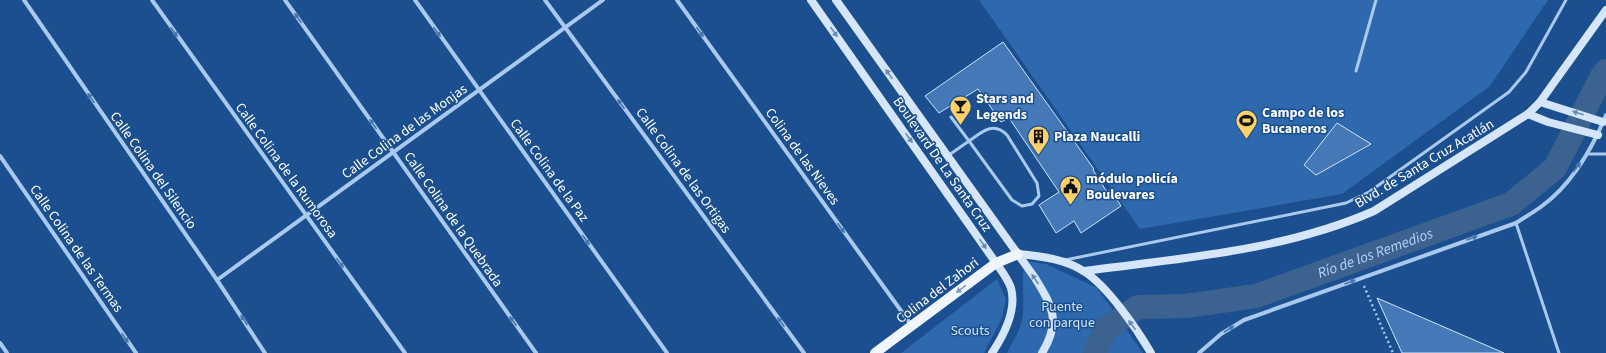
<svg xmlns="http://www.w3.org/2000/svg" width="1606" height="353" font-family="'Source Sans 3',sans-serif">
<style>
.green{fill:#2e69ad}
.lines{fill:none;stroke-linecap:round;stroke-linejoin:round}
.river{stroke:#3c6290;stroke-width:24}
.building{fill:#4478b7;stroke:#cfe3fa}
.path{stroke:#a9c9ee;stroke-width:2.5;stroke-dasharray:2 3;stroke-linecap:butt}
.lane{stroke:#a9c9ee;stroke-width:3}
.street{stroke:#a9c9ee;stroke-width:4}
.secondary{stroke:#d6e6fa;stroke-width:8}
.primary{stroke:#f0f6ff;stroke-width:10}
.oneway{fill:#4674ac}
.oneway2{fill:#668bba}
.oneway3{fill:#7b9ac1}
.labels{text-anchor:middle;stroke-width:3;stroke-linejoin:round;paint-order:stroke}
.poi-label{font-size:14px;font-weight:bold;fill:#fff;stroke:#1b4f8f;text-anchor:start}
.street-label{font-size:14px;fill:#fff;stroke:#1b4f8f}
.park-label{font-size:14px;fill:#cfe3fa;stroke:#1b4f8f}
.water-label{font-size:15px;font-style:italic;fill:#b5d3f5;stroke:#1b4f8f}
</style>
<rect width="100%" height="100%" fill="#1b4f8f"/>
<g class="green">
<polygon points="979,0 1548,0 1490,86 1342,194 1140,229"/>
<path d="M1025,261l21,3 51,24 46,65h-136c6,-12 16,-27 16,-41 1,-19 -2,-32 2,-51z"/>
<polygon points="997,279 1006,299 1002,318 984,353 901,353"/>
</g>
<g class="lines">
<path class="river" id="s1" d="M1094,353l12,-24 32,-22 48,-1 70,-10 255,-92 44,-36 47,-92 4,-5"/>
</g>
<g class="building">
<polygon points="1003,42 1094,169 1093,170 1107,192 1111,190 1121,206 1081,233 1074,221 1056,233 1039,205 1059,192 1009,118 1001,122 978,89 939,113 925,96"/>
<polygon points="1337,123 1371,144 1316,175 1304,165"/>
<polygon points="1377,298 1504,353 1402,353"/>
</g>
<g class="lines">
<polyline class="path" points="1364,286 1393,353"/>
<g class="lane">
<polyline points="1356,71 1376,0"/>
<polyline points="1587,154 1606,154"/>
<path d="M949,155l20,-14 43,59 10,6 10,-2 7,-8 -2,-13 -30,-48c-14,-14 -25,-3 -38,6l-18,-24"/>
<polyline points="1516,223 1559,353"/>
<polyline points="1065,260 1346,203 1369,192 1509,92 1526,72 1566,0"/>
</g>
<g class="street">
<polyline points="24,0 217,280 265,353"/>
<polyline points="152,0 405,353"/>
<polyline points="285,0 536,353"/>
<polyline points="415,0 667,353"/>
<polyline points="545,0 804,353"/>
<polyline points="677,0 912,326"/>
<polyline points="0,156 136,353"/>
<polyline points="217,280 603,0"/>
<polyline points="0,343 7,353"/>
<path d="M1199,353l22,-19 23,-14 272,-97c9,-6 18,-11 26,-17 30,-22 50,-57 64,-91"/>
</g>
<g class="secondary">
<path d="M811,0l185,263c5,7 12,16 15,25 6,22 -7,47 -19,65"/>
<path d="M836,0l199,278c18,29 26,44 7,75"/>
<polyline points="1540,102 1603,122"/>
<polyline points="1528,114 1548,122 1598,135"/>
<path d="M1018,254c22,2 48,5 67,18 23,15 52,57 66,81"/>
<path d="M1084,271c98,-13 199,-20 290,-60l154,-97 12,-12 66,-92"/>
</g>
<polyline class="primary" points="875,353 996,263 1018,254"/>
</g>
<defs><path id="oneway-solid" d="M-6-.8H1V-3.2L6.5 0L1 3.2V.8H-6Z"/></defs>
<g class="oneway">
<use href="#oneway-solid" transform="translate(298 18) rotate(-126)"/>
<use href="#oneway-solid" transform="translate(174 32) rotate(54)"/>
<use href="#oneway-solid" transform="translate(437 32) rotate(54)"/>
<use href="#oneway-solid" transform="translate(700 32) rotate(54)"/>
<use href="#oneway-solid" transform="translate(91 98) rotate(-125)"/>
<use href="#oneway-solid" transform="translate(621 104) rotate(-126)"/>
<use href="#oneway-solid" transform="translate(373 124) rotate(-126)"/>
<use href="#oneway-solid" transform="translate(1577 167) rotate(-53)"/>
<use href="#oneway-solid" transform="translate(841 228) rotate(54)"/>
<use href="#oneway-solid" transform="translate(1472 238) rotate(-20)"/>
<use href="#oneway-solid" transform="translate(586 240) rotate(54)"/>
<use href="#oneway-solid" transform="translate(340 263) rotate(54)"/>
<use href="#oneway-solid" transform="translate(1350 282) rotate(-20)"/>
<use href="#oneway-solid" transform="translate(244 320) rotate(-123)"/>
<use href="#oneway-solid" transform="translate(513 321) rotate(-125)"/>
<use href="#oneway-solid" transform="translate(781 322) rotate(-126)"/>
<use href="#oneway-solid" transform="translate(1229 329) rotate(-32)"/>
<use href="#oneway-solid" transform="translate(125 338) rotate(55)"/>
</g>
<g class="oneway2">
<use href="#oneway-solid" transform="translate(834 32) rotate(55)"/>
<use href="#oneway-solid" transform="translate(889 74) rotate(-125)"/>
<use href="#oneway-solid" transform="translate(1578 113) rotate(-163)"/>
<use href="#oneway-solid" transform="translate(909 138) rotate(55)"/>
<use href="#oneway-solid" transform="translate(983 244) rotate(55)"/>
<use href="#oneway-solid" transform="translate(1035 279) rotate(-124)"/>
<use href="#oneway-solid" transform="translate(1132 325) rotate(-126)"/>
</g>
<use class="oneway3" href="#oneway-solid" transform="translate(961 289) rotate(143)"/>
<defs>
<symbol id="bar-pin" viewBox="-11 -11 22 30"><path d="M0 17L-7.5 6A9.5 9.5 0 1 1 7.5 6Z" fill="#ffd166" stroke="#1b4f8f"/><path d="M-6-5H6L.8 .8V4.5H3.5V6h-7V4.5H-.8V.8Z" fill="#111"/></symbol>
<symbol id="stadium-pin" viewBox="-11 -11 22 30"><path d="M0 17L-7.5 6A9.5 9.5 0 1 1 7.5 6Z" fill="#ffd166" stroke="#1b4f8f"/><path d="M0-5a6.5 5 0 1 0 0 10a6.5 5 0 1 0 0-10ZM-3.5-1.8h7v3.6h-7Z" fill="#111"/></symbol>
<symbol id="building-pin" viewBox="-11 -11 22 30"><path d="M0 17L-7.5 6A9.5 9.5 0 1 1 7.5 6Z" fill="#ffd166" stroke="#1b4f8f"/><path d="M-4-6H4V6H1V3H-1V6H-4ZM-2.5-4.3h1.7v1.8h-1.7ZM.8-4.3h1.7v1.8H.8ZM-2.5-1h1.7V.8h-1.7ZM.8-1h1.7V.8H.8Z" fill="#111"/></symbol>
<symbol id="civic-pin" viewBox="-11 -11 22 30"><path d="M0 17L-7.5 6A9.5 9.5 0 1 1 7.5 6Z" fill="#ffd166" stroke="#1b4f8f"/><path d="M-.6-6.5H3V-4.5H.6V-3L4-1V1h2V6H-6V1h2V-1L-.6-3ZM-1.2 2.5V6h2.4V2.5Z" fill="#111"/></symbol>
</defs>
<g fill-rule="evenodd">
<use href="#bar-pin" x="948" y="94" width="25" height="34"/>
<use href="#stadium-pin" x="1234" y="108" width="25" height="34"/>
<use href="#building-pin" x="1026" y="124" width="25" height="34"/>
<use href="#civic-pin" x="1058" y="174" width="25" height="34"/>
</g>
<g class="labels">
<g class="poi-label">
<text x="976" y="103">Stars and<tspan x="976" dy="16">Legends</tspan></text>
<text x="1262" y="117">Campo de los<tspan x="1262" dy="16">Bucaneros</tspan></text>
<text x="1054" y="141">Plaza Naucalli</text>
<text x="1086" y="183">módulo policía<tspan x="1086" dy="16">Boulevares</tspan></text>
</g>
<g class="street-label">
<text transform="translate(404 131) rotate(-36)" y="5">Calle Colina de las Monjas</text>
<text transform="translate(803 156) rotate(54)" y="5">Colina de las Nieves</text>
<text transform="translate(1424 163) rotate(-31)" y="5">Blvd. de Santa Cruz Acatlán</text>
<text transform="translate(943 164) rotate(55)" y="5">Boulevard De La Santa Cruz</text>
<text transform="translate(154 170) rotate(55)" y="5">Calle Colina del Silencio</text>
<text transform="translate(287 170) rotate(54)" y="5">Calle Colina de la Rumorosa</text>
<text transform="translate(550 170) rotate(54)" y="5">Calle Colina de la Paz</text>
<text transform="translate(684 170) rotate(54)" y="5">Calle Colina de las Ortigas</text>
<text transform="translate(454 219) rotate(55)" y="5">Calle Colina de la Quebrada</text>
<text transform="translate(77 248) rotate(55)" y="5">Calle Colina de las Termas</text>
<text transform="translate(937 290) rotate(-37)" y="5">Colina del Zahori</text>
</g>
<g class="park-label">
<text x="1062" y="311">Puente<tspan x="1062" dy="16">con parque</tspan></text>
<text x="970" y="335">Scouts</text>
</g>
<g class="water-label">
<text dy="5" stroke="none"><textPath href="#s1" startOffset="311">Río de los Remedios</textPath></text>
</g>
</g>
</svg>
